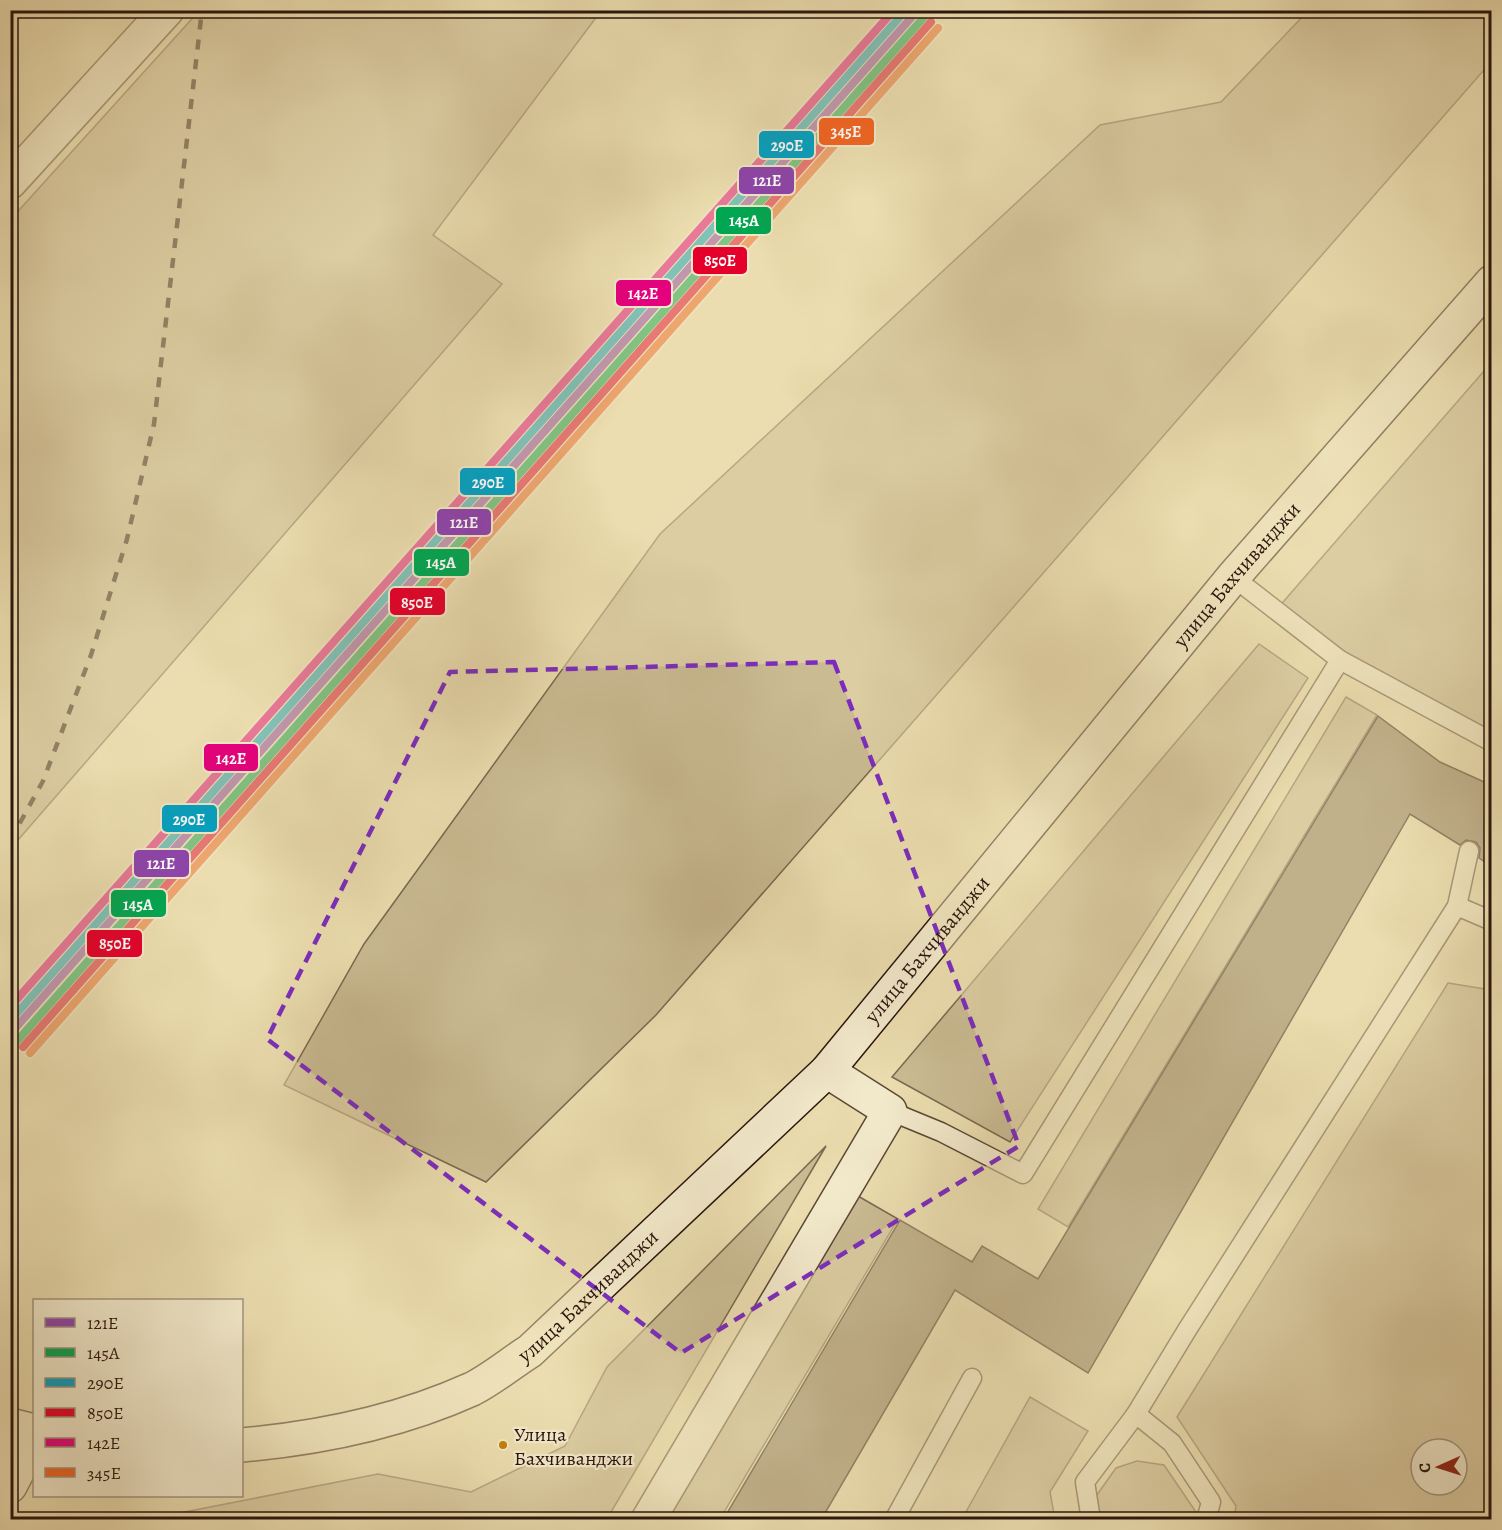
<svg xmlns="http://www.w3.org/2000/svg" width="1502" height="1530" font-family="Alegreya,serif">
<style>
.green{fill:#cabb93;stroke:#7a6850;stroke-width:1.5;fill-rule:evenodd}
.building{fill:#8e7d61;stroke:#2a150c;stroke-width:1.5}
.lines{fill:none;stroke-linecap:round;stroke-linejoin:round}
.service-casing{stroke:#5a4735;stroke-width:21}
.minor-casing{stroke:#5a4735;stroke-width:36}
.secondary-casing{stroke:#2a150c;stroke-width:36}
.service{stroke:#f2e9cb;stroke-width:18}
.minor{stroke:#f2e9cb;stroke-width:33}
.secondary{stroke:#f2e9cb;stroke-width:33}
.rail{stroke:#2a150c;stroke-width:4.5;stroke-dasharray:10 10;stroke-linecap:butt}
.rail-1-casing{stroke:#f2e9cb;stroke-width:12}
.rail-2-casing{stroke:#f2e9cb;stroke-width:12}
.rail-3-casing{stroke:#f2e9cb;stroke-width:12}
.rail-4-casing{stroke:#f2e9cb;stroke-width:12}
.rail-5-casing{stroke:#f2e9cb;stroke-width:12}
.rail-6-casing{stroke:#f2e9cb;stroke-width:12}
.rail-1{stroke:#8e44ad;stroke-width:8}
.rail-2{stroke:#00a651;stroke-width:8}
.rail-3{stroke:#02a2c4;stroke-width:8}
.rail-4{stroke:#e4002b;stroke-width:8}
.rail-5{stroke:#e5007d;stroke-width:8}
.rail-6{stroke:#f26522;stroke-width:8}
.marked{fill:none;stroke:#7b2cbf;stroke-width:4.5;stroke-dasharray:12 8;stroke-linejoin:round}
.bus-dot{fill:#c48203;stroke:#f2e9cb;stroke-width:2}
.labels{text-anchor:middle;stroke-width:4.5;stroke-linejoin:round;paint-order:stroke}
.bus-label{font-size:20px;fill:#2a150c;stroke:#f2e9cb;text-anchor:start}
.street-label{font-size:21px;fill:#2a150c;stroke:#f2e9cb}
.line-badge{stroke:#f2e9cb;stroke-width:2}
.badge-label{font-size:16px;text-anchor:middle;font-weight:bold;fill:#fff}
</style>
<rect width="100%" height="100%" fill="#ebddaf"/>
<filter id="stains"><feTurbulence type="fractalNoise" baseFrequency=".00333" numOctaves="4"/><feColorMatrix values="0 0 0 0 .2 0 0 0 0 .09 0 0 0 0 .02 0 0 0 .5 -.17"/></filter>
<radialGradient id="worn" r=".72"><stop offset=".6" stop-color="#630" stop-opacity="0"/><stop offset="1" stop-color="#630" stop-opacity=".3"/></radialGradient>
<g class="green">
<polygon points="199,11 601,11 433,235 502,284 11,848 11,219"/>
<polygon points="1308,11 1491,11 1491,62 656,1015 486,1182 284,1085 364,944 660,534 1100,125 1221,102"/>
<polygon points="1491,363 1491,741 1341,660 1277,609"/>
<polygon points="1259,644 1308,678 1010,1142 892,1077"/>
<polygon points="1346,697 1377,715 1068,1227 1038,1209"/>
<path d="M1448,983l43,7v529h-257l2,-13 -59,-89zM1421,1449h36v36h-36z"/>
<polygon points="826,1146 607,1519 149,1519 378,1474 471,1492 565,1446 607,1367"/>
<polygon points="851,1192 898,1219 720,1519 657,1520"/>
<polygon points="1030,1397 1088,1431 1050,1492 1055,1519 962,1519"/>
<polygon points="1137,1461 1164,1465 1198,1515 1197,1520 1097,1519 1094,1499 1116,1468"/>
</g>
<polygon class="building" points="1378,716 1440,762 1491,785 1491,866 1479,858 1480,848 1476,842 1466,840 1460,845 1410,814 1088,1373 955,1290 821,1520 723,1520 900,1220 972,1262 982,1246 1038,1279"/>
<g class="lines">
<defs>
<g id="service">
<polyline points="1233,577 1340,660 1492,742"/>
<polyline points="1457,906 1492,921"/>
<polyline points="890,1111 941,1132 1023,1174 1340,660"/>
<polyline points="1136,1414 1172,1443 1211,1502 1206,1520"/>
<polyline points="894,1520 972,1378"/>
<polyline points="1091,1520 1085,1482 1136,1414 1187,1330 1457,906 1469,851"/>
</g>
<g id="minor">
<polyline points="10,182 167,10"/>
<polyline points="648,1520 890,1111 827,1071"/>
</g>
<g id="secondary">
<polyline points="10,1425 34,1431"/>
<path id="s1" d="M242,1445c79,-7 157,-23 230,-56 20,-10 39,-26 58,-38l297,-280 406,-494 259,-295"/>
<polyline points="10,1486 34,1440"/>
</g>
</defs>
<use href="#service" class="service-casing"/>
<use href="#minor" class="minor-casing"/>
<use href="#secondary" class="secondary-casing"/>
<use href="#service" class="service"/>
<use href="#minor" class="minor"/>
<use href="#secondary" class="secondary"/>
<polyline class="rail" points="10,841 43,781 91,655 127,539 154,424 202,10"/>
<defs>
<polyline id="rail-1" points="10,1034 918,10"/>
<polyline id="rail-2" points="17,1041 925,16"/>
<polyline id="rail-3" points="10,1021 906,10"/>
<polyline id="rail-4" points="23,1047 931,22"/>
<polyline id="rail-5" points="10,1007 894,10"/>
<polyline id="rail-6" points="30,1053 938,28"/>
</defs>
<use href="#rail-1" class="rail-1-casing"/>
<use href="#rail-2" class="rail-2-casing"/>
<use href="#rail-3" class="rail-3-casing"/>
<use href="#rail-4" class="rail-4-casing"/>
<use href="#rail-5" class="rail-5-casing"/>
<use href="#rail-6" class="rail-6-casing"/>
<use href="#rail-1" class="rail-1"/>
<use href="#rail-2" class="rail-2"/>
<use href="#rail-3" class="rail-3"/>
<use href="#rail-4" class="rail-4"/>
<use href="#rail-5" class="rail-5"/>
<use href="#rail-6" class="rail-6"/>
</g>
<path d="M0 0H1502V1530H0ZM834,662l185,484 -338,207 -414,-314 183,-367z" fill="#ebddaf" fill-opacity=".55" fill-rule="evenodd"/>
<path class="marked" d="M834,662l185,484 -338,207 -414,-314 183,-367z"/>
<circle class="bus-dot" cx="503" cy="1445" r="5"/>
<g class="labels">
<g class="bus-label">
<text x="514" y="1441">Улица<tspan x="514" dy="24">Бахчиванджи</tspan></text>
</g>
<g class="street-label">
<text dy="7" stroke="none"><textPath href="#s1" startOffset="1359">улица Бахчиванджи</textPath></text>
<text dy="7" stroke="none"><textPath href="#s1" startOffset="873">улица Бахчиванджи</textPath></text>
<text dy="7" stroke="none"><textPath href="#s1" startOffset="387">улица Бахчиванджи</textPath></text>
</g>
</g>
<g class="line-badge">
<rect x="818" y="117" width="57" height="29" rx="6" fill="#f26522"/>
<rect x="758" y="130" width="57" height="29" rx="6" fill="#02a2c4"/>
<rect x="738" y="166" width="57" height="29" rx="6" fill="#8e44ad"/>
<rect x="715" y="206" width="57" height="29" rx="6" fill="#00a651"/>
<rect x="692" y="246" width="56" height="29" rx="6" fill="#e4002b"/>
<rect x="615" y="279" width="57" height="28" rx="6" fill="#e5007d"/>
<rect x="459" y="467" width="57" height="29" rx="6" fill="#02a2c4"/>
<rect x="436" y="508" width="56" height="28" rx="6" fill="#8e44ad"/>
<rect x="413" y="548" width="57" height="29" rx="6" fill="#00a651"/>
<rect x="389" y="587" width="57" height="29" rx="6" fill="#e4002b"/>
<rect x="203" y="743" width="56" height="29" rx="6" fill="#e5007d"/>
<rect x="161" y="804" width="57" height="29" rx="6" fill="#02a2c4"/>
<rect x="133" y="849" width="57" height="29" rx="6" fill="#8e44ad"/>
<rect x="110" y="889" width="57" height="29" rx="6" fill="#00a651"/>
<rect x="86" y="929" width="57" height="29" rx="6" fill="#e4002b"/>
</g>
<g class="badge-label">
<text x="846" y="137">345Е</text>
<text x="787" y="151">290Е</text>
<text x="767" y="186">121Е</text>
<text x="744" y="226">145А</text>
<text x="720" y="266">850Е</text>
<text x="643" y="299">142Е</text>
<text x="488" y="488">290Е</text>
<text x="464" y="528">121Е</text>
<text x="441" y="568">145А</text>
<text x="417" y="608">850Е</text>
<text x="231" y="764">142Е</text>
<text x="189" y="825">290Е</text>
<text x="161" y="869">121Е</text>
<text x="138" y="910">145А</text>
<text x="115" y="949">850Е</text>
</g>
<rect width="1502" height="1530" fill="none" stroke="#ebddaf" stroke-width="36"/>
<rect x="12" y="12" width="1478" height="1506" fill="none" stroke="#2a150c" stroke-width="3"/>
<rect x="18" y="18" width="1466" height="1494" fill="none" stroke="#2a150c" stroke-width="1.5"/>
<rect x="33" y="1299" width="210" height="198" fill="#f2e9cb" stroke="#a2947f" stroke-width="1.5"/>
<rect x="45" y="1318" width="30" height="9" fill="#8e44ad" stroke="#a2947f" stroke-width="1.5"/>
<text x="87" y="1329" font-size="18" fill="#2a150c">121Е</text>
<rect x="45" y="1348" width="30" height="9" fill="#00a651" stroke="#a2947f" stroke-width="1.5"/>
<text x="87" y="1359" font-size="18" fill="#2a150c">145А</text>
<rect x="45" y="1378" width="30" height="9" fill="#02a2c4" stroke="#a2947f" stroke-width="1.5"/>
<text x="87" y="1389" font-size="18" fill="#2a150c">290Е</text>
<rect x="45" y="1408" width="30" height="9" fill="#e4002b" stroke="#a2947f" stroke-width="1.5"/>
<text x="87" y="1419" font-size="18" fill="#2a150c">850Е</text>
<rect x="45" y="1438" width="30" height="9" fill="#e5007d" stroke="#a2947f" stroke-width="1.5"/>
<text x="87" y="1449" font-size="18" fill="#2a150c">142Е</text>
<rect x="45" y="1468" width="30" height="9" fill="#f26522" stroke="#a2947f" stroke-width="1.5"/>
<text x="87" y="1479" font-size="18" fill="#2a150c">345Е</text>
<g transform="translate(1439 1467) rotate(267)"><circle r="28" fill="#f2e9cb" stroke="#a2947f" stroke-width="1.5"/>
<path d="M0-4.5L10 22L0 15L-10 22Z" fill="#8f2418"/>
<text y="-9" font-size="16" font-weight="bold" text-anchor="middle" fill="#2a150c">С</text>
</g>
<rect width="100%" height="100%" filter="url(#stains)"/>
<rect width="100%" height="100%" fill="url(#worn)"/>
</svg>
